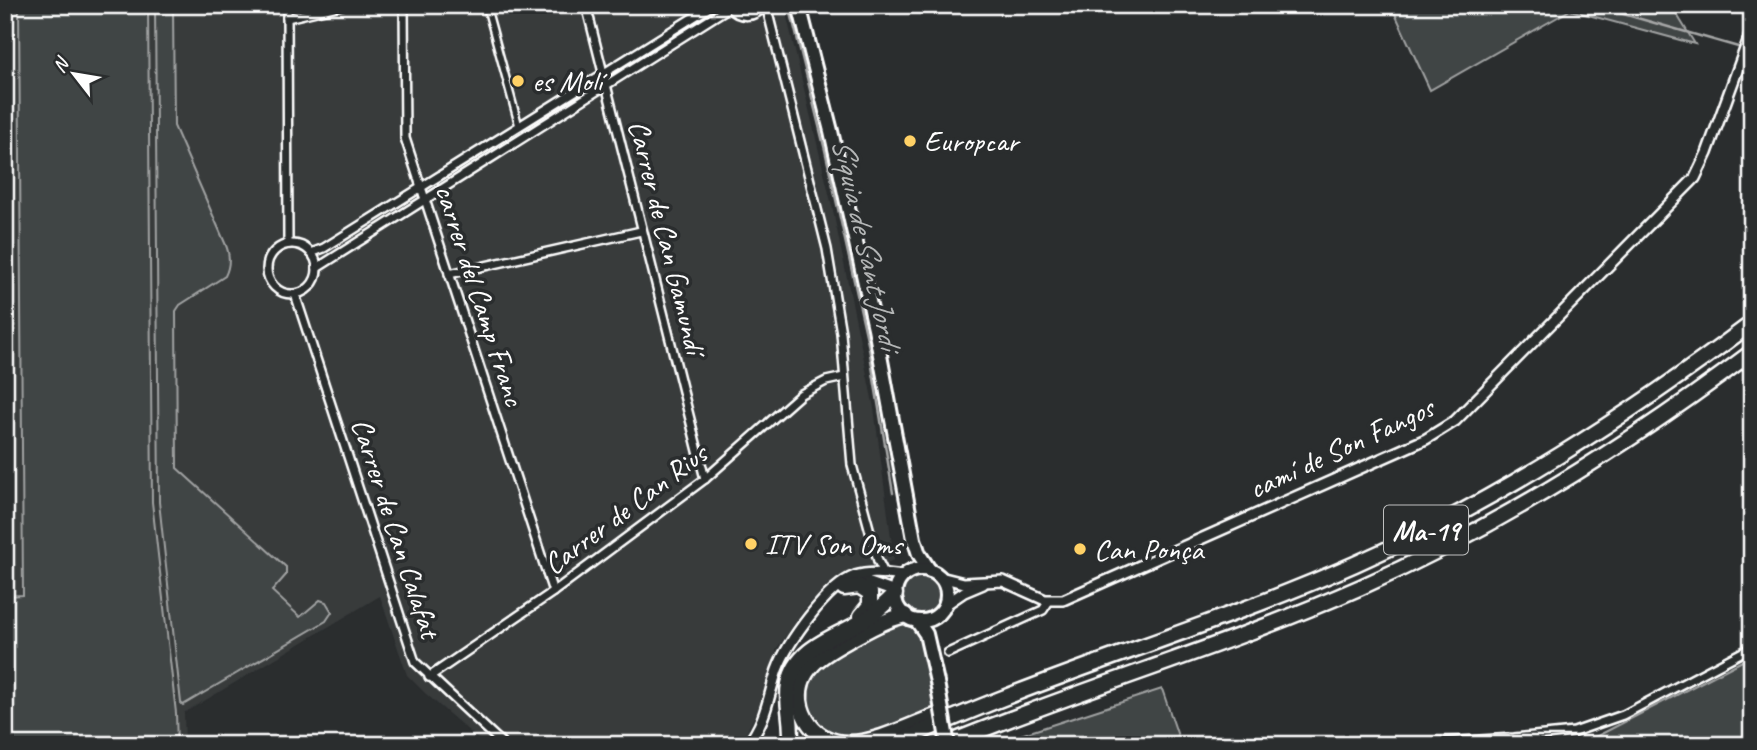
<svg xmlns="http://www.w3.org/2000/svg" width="1757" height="750" font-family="Caveat,sans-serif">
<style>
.built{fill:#373a3b}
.green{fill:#414445;stroke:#a0a2a2;stroke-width:2}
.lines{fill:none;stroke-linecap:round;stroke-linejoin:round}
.stream{stroke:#a6a7a7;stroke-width:2.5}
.pedestrian-casing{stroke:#fff;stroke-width:10}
.minor-casing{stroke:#fff;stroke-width:12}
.tertiary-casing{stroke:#fff;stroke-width:14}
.primary-casing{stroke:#fff;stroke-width:18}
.motorway-casing{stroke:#fff;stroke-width:19}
.pedestrian{stroke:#2a2d2e;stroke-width:5}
.minor{stroke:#2a2d2e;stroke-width:7}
.tertiary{stroke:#2a2d2e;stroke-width:9}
.primary{stroke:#2a2d2e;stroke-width:12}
.motorway{stroke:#2a2d2e;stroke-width:14}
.primary-bridge-casing{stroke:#fff;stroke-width:18;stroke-linecap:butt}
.primary-bridge{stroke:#2a2d2e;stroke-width:12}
.poi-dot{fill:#ffd166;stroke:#2a2d2e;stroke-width:2.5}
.labels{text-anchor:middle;stroke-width:7;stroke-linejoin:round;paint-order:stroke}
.shield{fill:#2a2d2e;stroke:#bfc0c0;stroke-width:2}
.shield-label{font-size:28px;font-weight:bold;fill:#fff}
.poi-label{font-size:30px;fill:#fff;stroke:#2a2d2e;text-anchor:start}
.street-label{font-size:30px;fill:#fff;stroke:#2a2d2e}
.water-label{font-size:32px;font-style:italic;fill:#b4b6b6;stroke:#2a2d2e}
</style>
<rect width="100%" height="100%" fill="#2a2d2e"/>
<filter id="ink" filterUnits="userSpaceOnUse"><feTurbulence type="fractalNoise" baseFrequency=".0143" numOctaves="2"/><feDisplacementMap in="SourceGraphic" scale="14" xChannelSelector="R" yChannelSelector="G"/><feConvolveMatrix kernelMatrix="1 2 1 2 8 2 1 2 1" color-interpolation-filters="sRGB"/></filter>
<g filter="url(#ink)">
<polygon class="built" points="5,5 784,5 832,206 874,408 894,560 832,584 808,605 777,648 766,694 743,739 734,745 485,745 426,694 407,675 380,596 184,713 185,745 5,745"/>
<g class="green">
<polygon points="19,5 148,5 152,502 176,713 177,745 5,745 5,596 23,595"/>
<path d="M155,5h18l1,121 51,117c5,11 5,23 0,33l-45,29 -4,6 1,157 109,99v8l-14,16 28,26 20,-17 6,2 6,10 -6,9 -143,84 -2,-2 -22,-201z"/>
<polygon points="1391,5 1671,5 1695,44 1570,10 1430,90"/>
<circle cx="922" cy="595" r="20"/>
<path d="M906,622c24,8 25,65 28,88 -25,9 -51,23 -77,26 -44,6 -70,-45 -34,-74 23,-17 56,-31 83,-40z"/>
<polygon points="1752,656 1752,745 1580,745"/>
<polygon points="1162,689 1181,745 990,745"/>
</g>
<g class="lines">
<g class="stream">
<polyline points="789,5 825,150 869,348 893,493"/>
<polyline points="1592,5 1752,51"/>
</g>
<defs>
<polyline id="pedestrian" points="486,5 519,126"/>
<g id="minor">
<polyline points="287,5 288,244"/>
<polyline points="404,5 405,138 553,592"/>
<polyline points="586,5 705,479"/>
<polyline points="766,5 827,249 841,333 852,465 878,561 884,573"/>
<path d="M727,6c12,13 27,13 39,-1"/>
<polyline points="287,18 342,5"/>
<circle cx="292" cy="269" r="25"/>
<polyline points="311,253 324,248 713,5"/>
<polyline points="317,268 728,8"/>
<polyline points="449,274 641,231"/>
<polyline points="295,294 415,662 504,745"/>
<polyline points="948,653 1043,610 1049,601"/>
<polyline points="429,677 553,592 705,479 801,394 826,381 844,377"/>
<polyline points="1394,745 1514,738 1574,732 1623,715 1752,647"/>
</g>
<g id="tertiary">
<polyline points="940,577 964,583 1003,581 1045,600 1063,600 1426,439 1455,421 1695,178 1707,153 1752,30"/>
<polyline points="855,583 867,582 895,592"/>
<polyline points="945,605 964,592 983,584"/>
<path d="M747,745c19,-23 21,-48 30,-75 10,-27 50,-84 78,-94 16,-5 32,-2 48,0"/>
</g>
<g id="primary">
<polyline points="799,5 831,131 875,328 914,539 919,554 930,571"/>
<circle cx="921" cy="595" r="26"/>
<polyline points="917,621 926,634 937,682"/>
</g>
<g id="motorway">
<polyline points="844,588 859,586 870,593 870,605 861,616"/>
<path d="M905,615c-20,5 -36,14 -54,24 -25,14 -54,28 -51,61 1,9 4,17 10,25 8,11 22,18 37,18 28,1 64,-18 91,-28"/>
<path d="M790,745c4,-21 -5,-41 -1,-61 7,-38 48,-47 77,-65 11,-7 20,-16 29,-25"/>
<path d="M892,745c151,-70 311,-114 463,-181 142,-63 273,-148 397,-241"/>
<path d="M944,745c138,-57 281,-98 417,-158 140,-62 269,-143 391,-235"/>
</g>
</defs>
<use href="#pedestrian" class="pedestrian-casing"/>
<use href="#minor" class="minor-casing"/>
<use href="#tertiary" class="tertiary-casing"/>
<use href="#primary" class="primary-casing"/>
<use href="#motorway" class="motorway-casing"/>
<use href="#pedestrian" class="pedestrian"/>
<use href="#minor" class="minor"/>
<use href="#tertiary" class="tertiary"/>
<use href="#primary" class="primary"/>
<use href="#motorway" class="motorway"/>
<defs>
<polyline id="primary-bridge" points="937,682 948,745"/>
</defs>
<use href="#primary-bridge" class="primary-bridge-casing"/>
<use href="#primary-bridge" class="primary-bridge"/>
</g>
</g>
<g class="poi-dot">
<circle cx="518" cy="81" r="7"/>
<circle cx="910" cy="141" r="7"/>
<circle cx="751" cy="544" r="7"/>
<circle cx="1080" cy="549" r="7"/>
</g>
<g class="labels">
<rect class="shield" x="1384" y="505.5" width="84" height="49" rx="5"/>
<g class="shield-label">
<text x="1426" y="540">Ma-19</text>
</g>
<g class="poi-label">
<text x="532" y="91">es Molí</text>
<text x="924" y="151">Europcar</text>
<text x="765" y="554">ITV Son Oms</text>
<text x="1094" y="559">Can Ponça</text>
</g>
<g class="street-label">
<text transform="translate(667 237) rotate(76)" y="10">Carrer de Can Gamundí</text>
<text transform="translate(480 295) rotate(72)" y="10">carrer del Camp Franc</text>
<text transform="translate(1341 448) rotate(-25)" y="10">camí de Son Fangos</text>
<text transform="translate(625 509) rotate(-37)" y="10">Carrer de Can Rius</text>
<text transform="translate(396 528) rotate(72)" y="10">Carrer de Can Calafat</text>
</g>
<g class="water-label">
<text transform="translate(867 243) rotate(77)" y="11">Síquia de Sant Jordi</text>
</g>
</g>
<rect width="1757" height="750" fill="none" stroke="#2a2d2e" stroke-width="28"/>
<rect x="14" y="14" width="1729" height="722" fill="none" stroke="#fff" stroke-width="2.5" filter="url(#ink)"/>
<g transform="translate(74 74) rotate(301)" stroke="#2a2d2e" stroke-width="5" paint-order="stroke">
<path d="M0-5L12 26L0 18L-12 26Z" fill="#ffffff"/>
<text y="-10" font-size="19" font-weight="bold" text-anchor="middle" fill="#ffffff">N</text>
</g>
</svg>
